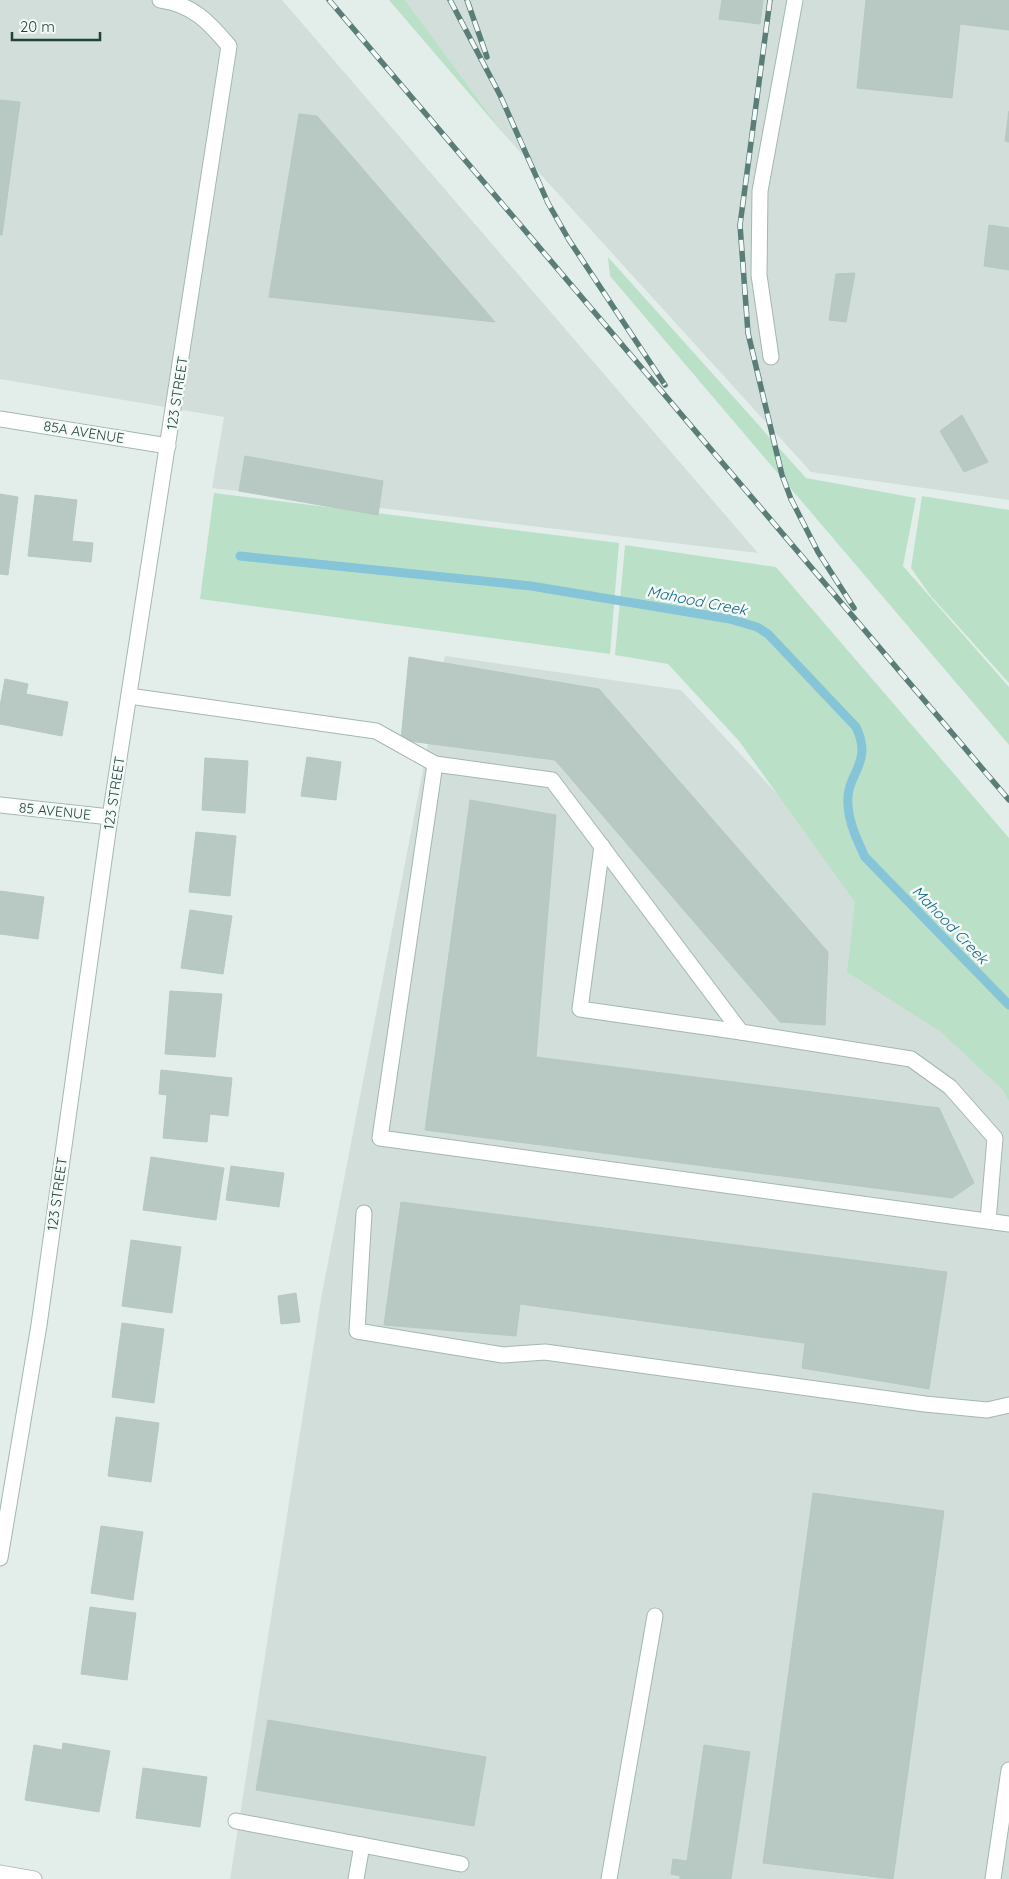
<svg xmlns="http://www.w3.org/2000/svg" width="1009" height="1879" font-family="Quicksand,sans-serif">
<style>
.built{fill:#d1ded9}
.green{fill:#bae1c8}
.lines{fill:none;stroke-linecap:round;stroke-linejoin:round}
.stream{stroke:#86c4d8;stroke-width:9}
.building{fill:#b8c9c3;stroke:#b5c8c2}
.minor-casing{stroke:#a5b7b2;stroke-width:17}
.minor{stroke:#fff;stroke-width:15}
.rail-casing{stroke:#5b7d77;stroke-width:5.5}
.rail{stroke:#f4faf8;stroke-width:4;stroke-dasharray:11;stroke-linecap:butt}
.labels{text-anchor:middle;stroke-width:5;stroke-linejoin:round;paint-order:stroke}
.street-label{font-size:14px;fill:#21413b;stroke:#f4faf8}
.water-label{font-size:15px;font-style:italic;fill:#156783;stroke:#f4faf8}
</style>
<rect width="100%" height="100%" fill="#e3eeea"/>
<g class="built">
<polygon points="0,0 282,0 758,553 212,488 224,417 0,379"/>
<polygon points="405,0 1009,0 1009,500 811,472 503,133"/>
<polygon points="445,656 681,690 1009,1045 1009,1879 230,1879 321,1299"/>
</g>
<g class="green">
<polygon points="389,0 405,0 503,133"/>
<polygon points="608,257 806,478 916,498 903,566 1009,687 1009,745 610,276"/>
<polygon points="214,493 619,543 610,654 200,599"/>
<polygon points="922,496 1009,510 1009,683 930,595 911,568"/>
<polygon points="625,545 776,567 1009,838 1009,1101 1003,1090 941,1032 847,972 855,902 739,741 668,664 615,655"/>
</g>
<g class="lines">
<path class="stream" d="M240,556l291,30 199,33 27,8 11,7 88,93c18,38 -11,46 -8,78 1,18 9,35 17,52l144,148"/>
</g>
<g class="building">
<polygon points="722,0 763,0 760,24 719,19"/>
<polygon points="866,0 1009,0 1009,30 960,24 952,98 857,88"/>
<polygon points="0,100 20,102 2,235 0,235"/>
<polygon points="1009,111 1009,142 1005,141"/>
<polygon points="299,114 317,116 495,322 269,297"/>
<polygon points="989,225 1009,228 1009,270 984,266"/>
<polygon points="855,273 846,322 829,320 836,274"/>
<polygon points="962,415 988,462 964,472 940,431"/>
<polygon points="245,456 383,481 378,515 239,491"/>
<polygon points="0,494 18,497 8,575 0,574"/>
<polygon points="35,495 77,500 72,541 93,543 91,562 28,556"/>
<polygon points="409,657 599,689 828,952 825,1025 780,1022 555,760 401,740"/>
<polygon points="5,679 28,684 26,694 68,702 62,736 0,724 0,706"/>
<polygon points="307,757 341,762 336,800 301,796"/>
<polygon points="205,758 248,761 245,813 202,810"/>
<polygon points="470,800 556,815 536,1057 939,1108 974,1183 952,1198 425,1130"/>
<polygon points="196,832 236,836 230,896 189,892"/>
<polygon points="0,891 44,897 38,939 0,934"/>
<polygon points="190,910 232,916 223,974 181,968"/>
<polygon points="170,991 222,994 215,1057 165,1054"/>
<polygon points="161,1070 232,1078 228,1116 210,1114 207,1142 163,1138 167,1095 159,1094"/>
<polygon points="151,1157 224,1168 216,1220 143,1210"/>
<polygon points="231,1166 284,1173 279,1207 226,1200"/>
<polygon points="401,1202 947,1272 929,1389 802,1368 805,1343 520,1304 516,1336 384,1325"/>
<polygon points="131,1240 181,1247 172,1313 122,1306"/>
<polygon points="296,1293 300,1322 281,1324 278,1296"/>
<polygon points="122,1323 164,1329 154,1403 112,1397"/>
<polygon points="116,1417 159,1423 151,1482 108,1476"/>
<polygon points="813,1493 944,1511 893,1879 763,1863"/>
<polygon points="101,1526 143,1532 133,1600 91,1593"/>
<polygon points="90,1607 136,1613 127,1680 81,1674"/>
<polygon points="268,1720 486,1757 474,1826 256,1790"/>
<polygon points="63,1743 110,1751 99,1812 25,1800 34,1745 62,1750"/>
<polygon points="704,1745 750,1752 731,1879 680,1879 680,1876 671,1874 673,1859 687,1861"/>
<polygon points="143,1768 207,1777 200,1827 136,1818"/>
</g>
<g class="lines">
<defs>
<g id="minor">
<polyline points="771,357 759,275 760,191 795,0"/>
<polyline points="0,419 168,446"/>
<polyline points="129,696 376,731 435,764"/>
<polyline points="0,805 110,817"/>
<polyline points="602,846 580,1009 741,1032"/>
<polyline points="364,1213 357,1331 503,1355 545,1352 925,1404 987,1410 1009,1405"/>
<polyline points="988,1221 995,1138 950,1087 911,1059 741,1032 552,780 435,764 380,1138 1009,1224"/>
<path d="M0,1558l39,-233 71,-508 119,-771c-20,-24 -37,-42 -69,-46"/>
<polyline points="236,1821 362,1845"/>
<polyline points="0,1873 34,1879"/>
<polyline points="356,1879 362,1845 461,1864"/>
<polyline points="609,1879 655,1616"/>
<polyline points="993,1879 1009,1770"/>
</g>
</defs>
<use href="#minor" class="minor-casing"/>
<use href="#minor" class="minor"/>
<defs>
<g id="rail">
<polyline points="329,0 1009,800"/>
<polyline points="450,0 500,95 548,203 569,240 665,385"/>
<polyline points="467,0 487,57"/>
<polyline points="770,0 740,225 748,333 782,475 791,499 818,552 854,608"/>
</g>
</defs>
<use href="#rail" class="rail-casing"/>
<use href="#rail" class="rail"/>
</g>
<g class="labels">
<g class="street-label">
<text transform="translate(177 393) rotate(-81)" y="5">123 STREET</text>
<text transform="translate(84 432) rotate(9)" y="5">85A AVENUE</text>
<text transform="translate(114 793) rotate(-81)" y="5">123 STREET</text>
<text transform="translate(55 811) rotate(6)" y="5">85 AVENUE</text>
<text transform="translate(57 1194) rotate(-82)" y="5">123 STREET</text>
</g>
<g class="water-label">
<text transform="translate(697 601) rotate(11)" y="5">Mahood Creek</text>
<text transform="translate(950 925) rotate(46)" y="5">Mahood Creek</text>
</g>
</g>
<path d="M12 32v8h88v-8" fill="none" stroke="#21413b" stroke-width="2.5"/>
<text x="20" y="32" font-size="15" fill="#21413b" stroke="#f4faf8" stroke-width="4" paint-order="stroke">20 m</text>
</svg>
